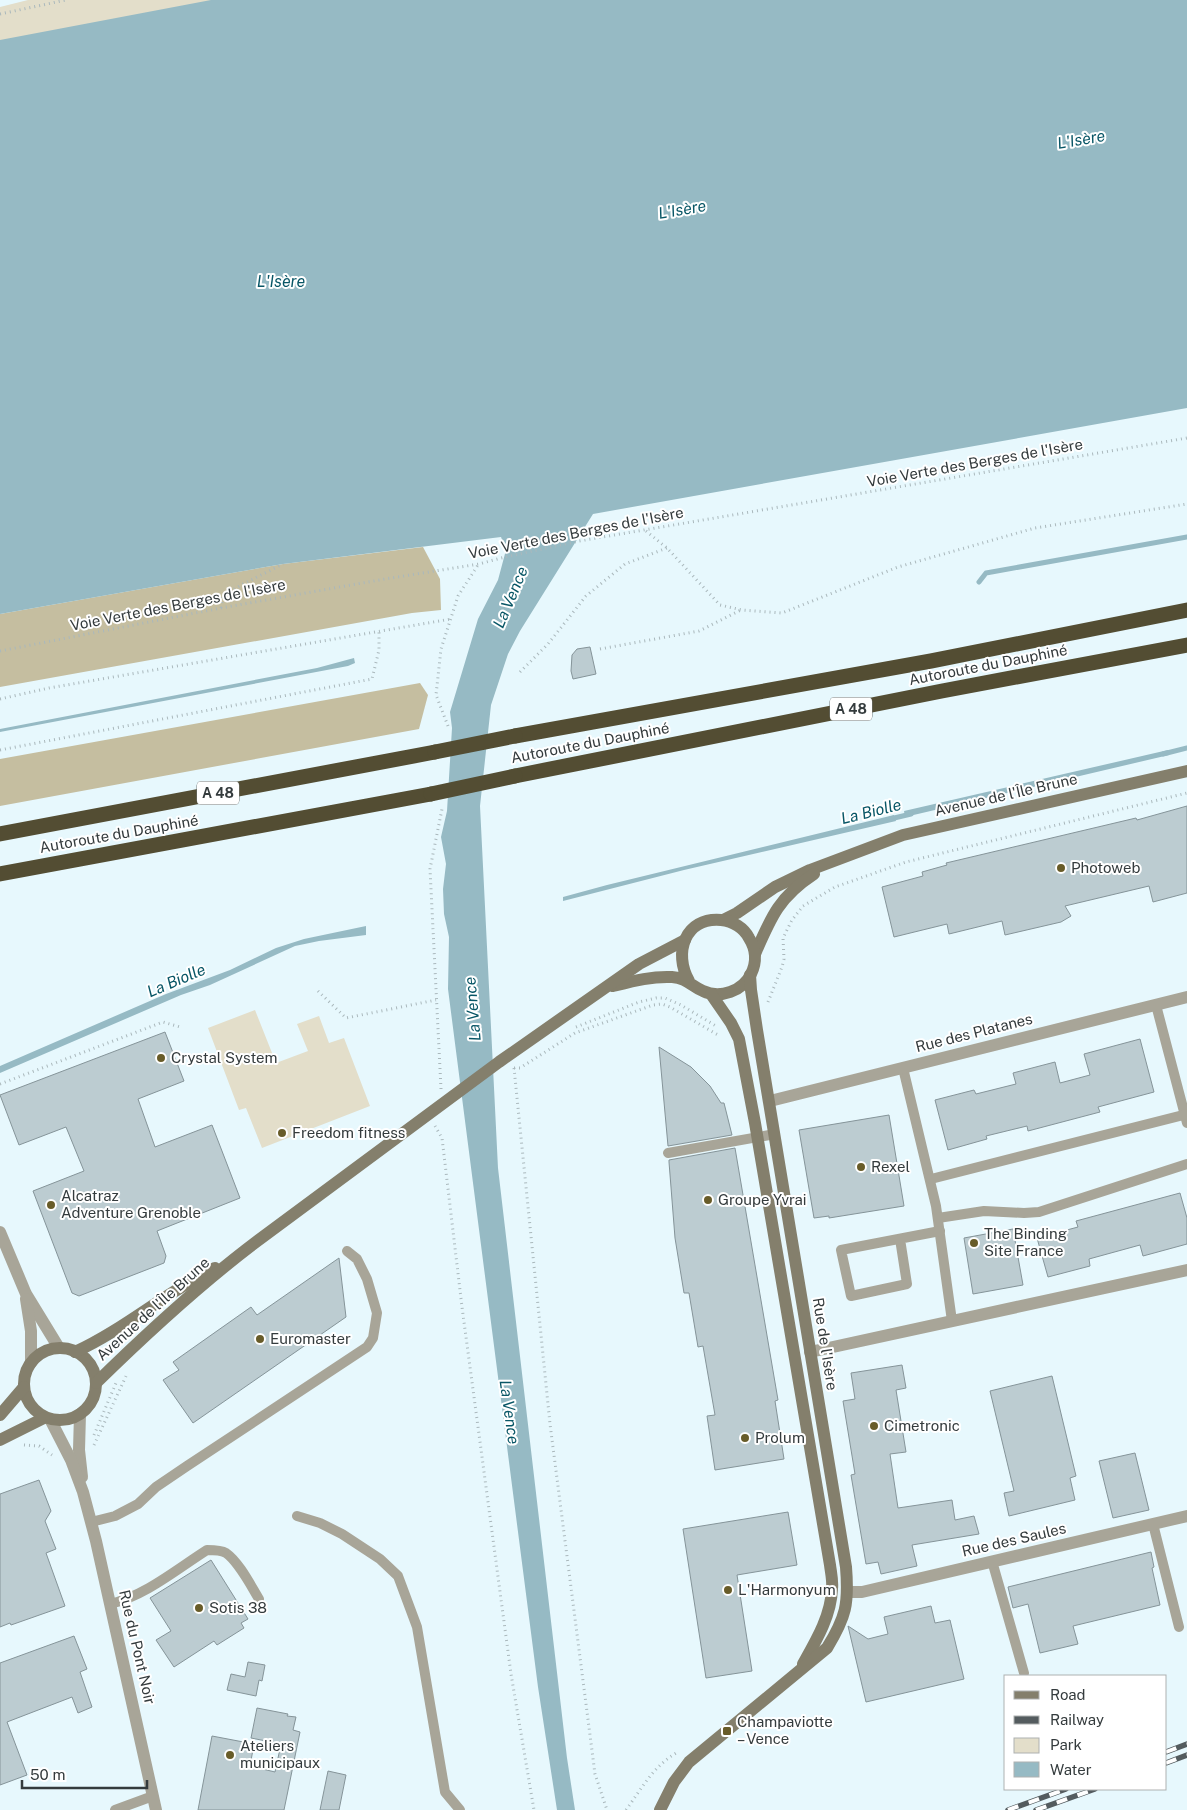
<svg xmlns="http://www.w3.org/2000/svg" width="1187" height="1810" font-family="'Public Sans',sans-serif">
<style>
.green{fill:#e3deca}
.forest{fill:#c5bea0}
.water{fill:#96bac4}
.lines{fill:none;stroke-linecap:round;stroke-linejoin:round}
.stream{stroke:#96bac4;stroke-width:5}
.building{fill:#bcccd1;stroke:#859499}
.path{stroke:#aab8bc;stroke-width:3;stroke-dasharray:1 4;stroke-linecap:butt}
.lane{stroke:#a8a598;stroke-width:10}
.street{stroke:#a8a598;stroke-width:12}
.secondary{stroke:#847f6c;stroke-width:12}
.highway{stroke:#534d33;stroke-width:15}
.rail-casing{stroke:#545c5f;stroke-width:5.5}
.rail{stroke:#fff;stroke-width:4;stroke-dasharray:11;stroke-linecap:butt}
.highway-bridge{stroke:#534d33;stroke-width:15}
.poi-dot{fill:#685c29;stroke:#fff;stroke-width:2}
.labels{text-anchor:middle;stroke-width:4;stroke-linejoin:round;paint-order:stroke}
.shield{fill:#fff;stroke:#717677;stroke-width:1}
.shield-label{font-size:14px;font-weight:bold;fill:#343b3d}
.street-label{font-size:15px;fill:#343b3d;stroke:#fff}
.poi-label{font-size:15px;fill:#343b3d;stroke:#fff;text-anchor:start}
.water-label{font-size:16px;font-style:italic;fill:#085666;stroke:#fff}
</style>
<rect width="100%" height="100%" fill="#e7f8fd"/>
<g class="green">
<polygon points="28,0 490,0 0,100 0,7"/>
<polygon points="255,1010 276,1063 308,1051 297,1024 319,1016 329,1043 344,1038 370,1106 262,1148 246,1108 239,1110 208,1028"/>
</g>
<g class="forest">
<polygon points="423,547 440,579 441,610 412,613 0,687 0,614 283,564"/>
<polygon points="420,683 428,695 419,729 0,806 0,759"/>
</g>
<g class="water">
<polygon points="211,0 1187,0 1187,408 593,514 520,631 508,654 491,705 480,806 498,1168 567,1758 575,1810 557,1810 538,1687 448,989 449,937 444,914 443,889 446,864 441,837 447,811 452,728 450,712 478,619 498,580 506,550 501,537 283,564 0,614 0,40"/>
<polygon points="354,658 355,663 348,666 0,732 0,729 317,668"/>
<polygon points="1168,750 1169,755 905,817 904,811"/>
<polygon points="894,815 896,821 684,870 563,901 563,897 607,885"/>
<polygon points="366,926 366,935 319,941 295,946 210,985 181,995 0,1073 0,1066 166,994 230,970 276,948 304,939"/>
</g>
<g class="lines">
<g class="stream">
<polyline points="979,582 986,573 1187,537"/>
<polyline points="1163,754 1187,748"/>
<polyline points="890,819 911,814"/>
</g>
</g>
<g class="building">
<polygon points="590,647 596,674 573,679 571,671 572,655 577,649"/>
<polygon points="1187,806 1187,893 1153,902 1149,886 1065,906 1071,916 1061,922 1005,935 1002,921 949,934 947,924 894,937 882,887 923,876 922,872 947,865 946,863 1136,818 1137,820"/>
<polygon points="165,1032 184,1081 138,1099 155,1147 212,1125 240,1198 157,1231 166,1256 164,1263 79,1296 72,1293 33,1191 84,1171 66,1127 19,1145 0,1095"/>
<polygon points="1140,1039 1154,1092 1098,1107 1100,1112 1028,1131 1027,1126 986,1136 987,1139 948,1150 935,1100 974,1090 976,1094 1016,1084 1013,1073 1055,1062 1060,1083 1090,1075 1084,1054"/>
<polygon points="659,1047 691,1067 710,1086 721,1103 724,1103 732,1135 668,1146"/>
<polygon points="889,1115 904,1206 829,1218 829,1216 814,1218 799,1130"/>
<polygon points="735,1148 778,1400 775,1401 784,1459 715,1470 707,1416 715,1415 703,1346 698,1347 689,1293 684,1293 675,1238 669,1162 669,1160"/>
<polygon points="1180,1193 1187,1218 1187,1244 1143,1256 1140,1245 1089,1259 1090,1266 1048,1277 1037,1238 1078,1227 1076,1221"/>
<polygon points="1013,1229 1023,1285 973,1294 964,1238"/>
<polygon points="339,1258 346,1317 193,1423 163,1380 179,1370 173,1362 251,1307 257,1315"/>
<polygon points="902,1365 906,1388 896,1390 906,1452 890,1454 898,1508 952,1500 955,1520 974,1516 979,1534 912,1545 917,1566 881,1574 878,1562 866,1564 851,1475 855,1474 843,1401 855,1399 851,1373"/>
<polygon points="1052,1376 1076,1476 1070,1478 1075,1500 1009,1516 1004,1493 1014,1491 990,1391"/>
<polygon points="1135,1453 1149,1510 1113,1518 1099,1461"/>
<polygon points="39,1480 51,1511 45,1521 56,1549 46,1553 65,1606 11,1625 10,1623 0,1627 0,1494"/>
<polygon points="788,1512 797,1565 737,1575 752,1671 706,1678 683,1529"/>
<polygon points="1151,1552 1154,1567 1152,1568 1160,1605 1073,1626 1078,1644 1040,1653 1028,1604 1013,1608 1008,1587"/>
<polygon points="211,1560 248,1619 241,1623 244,1628 217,1645 214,1641 174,1667 156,1640 171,1631 150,1598"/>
<polygon points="931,1606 935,1623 950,1620 964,1679 866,1702 848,1626 868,1639 888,1634 884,1617"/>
<polygon points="74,1636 87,1669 80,1672 92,1707 78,1713 72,1697 7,1722 27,1775 0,1785 0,1663"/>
<polygon points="248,1662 265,1665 262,1681 259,1680 256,1696 227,1690 231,1674 245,1677"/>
<polygon points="257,1708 288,1714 287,1716 296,1717 293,1730 300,1732 284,1810 198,1810 212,1736 254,1744 250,1766 275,1772 281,1744 251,1738"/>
<polygon points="328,1771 346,1775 339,1810 320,1810"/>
</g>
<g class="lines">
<g class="path">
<polyline points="0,14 66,0"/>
<polyline points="646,531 667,548 720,605 742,610 782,613 898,567 1035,528 1187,504"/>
<polyline points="221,608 223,596 243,584 283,564"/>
<polyline points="600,649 699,631 741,610"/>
<polyline points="0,651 221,608 385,579 479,564 501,558 579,541 1187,438"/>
<polyline points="520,672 548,644 586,596 625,564 667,548"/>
<polyline points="0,699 49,688 451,619"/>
<polyline points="448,726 436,695 441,649 458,596 478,565"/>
<polyline points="0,750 372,679 379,650 379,631"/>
<polyline points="318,991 346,1018 436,1000"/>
<polyline points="768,1002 782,967 784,959 783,938 792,920 803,906 835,887 906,862 1187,793"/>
<polyline points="576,1027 639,1002 656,998 665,998 681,1005 716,1026"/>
<polyline points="514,1068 550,1424 595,1774 607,1810"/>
<polyline points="514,1068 520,1068 575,1033 653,1005 662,1004 670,1007 718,1035"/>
<polyline points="0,1084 163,1022 180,1027"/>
<polyline points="441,1089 430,869 442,809"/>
<polyline points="435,1126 442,1138 462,1307 511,1674 534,1810"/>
<polyline points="94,1435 116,1383"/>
<polyline points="24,1445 39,1446 52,1455"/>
<polyline points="94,1445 127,1374"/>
<path d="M626,1810c16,-22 28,-45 52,-58"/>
</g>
<g class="lane">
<polyline points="1156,1005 1187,1123"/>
<polyline points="903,1068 936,1206 952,1321"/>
<polyline points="668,1153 775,1134"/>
<polyline points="931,1179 1187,1114"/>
<polyline points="938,1218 984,1211 1024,1213 1039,1212 1187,1164"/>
<polyline points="900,1239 907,1284 851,1296 841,1250 940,1231"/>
<polyline points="297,1516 320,1523 342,1534 380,1559 398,1576 417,1627 445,1792 460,1810"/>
<polyline points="91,1522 115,1516 138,1504 156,1487 187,1466 367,1347 373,1338 377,1313 367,1279 357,1259 347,1251"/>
<polyline points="1153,1524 1179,1627"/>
<polyline points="992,1561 1024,1673"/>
<path d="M110,1604c35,-8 67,-35 97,-54 6,0 14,0 19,3 13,9 25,33 33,46"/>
<polyline points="115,1810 153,1796"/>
</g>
<g class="street">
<polyline points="770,1101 1187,997"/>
<polyline points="0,1232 26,1294 59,1348"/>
<polyline points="26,1299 31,1331 31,1363"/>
<polyline points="810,1352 1187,1270"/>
<polyline points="80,1414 79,1450 82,1477"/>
<polyline points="50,1419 71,1460 83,1492 96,1541 156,1810"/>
<polyline points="848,1592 862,1592 1187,1516"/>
</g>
<g class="secondary">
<polyline points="723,920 737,913 775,887 810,870 903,835 1187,771"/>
<path d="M755,954c16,-37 24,-57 59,-80"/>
<path d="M613,986c20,-5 39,-10 59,-9 15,1 19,9 31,14 17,8 40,0 48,-17 6,-12 5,-25 -2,-36 -5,-10 -16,-17 -28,-18 -36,-3 -48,33 -32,61"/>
<path d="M711,994l20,29 8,16 16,84 75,442c1,8 3,16 2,24 -1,27 -16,52 -29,75"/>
<circle cx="60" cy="1384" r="36"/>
<path d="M75,1352c50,-23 91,-60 140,-84"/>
<path d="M96,1383c51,-50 103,-98 160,-141l243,-180 140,-98 46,-24"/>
<polyline points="0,1415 24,1387"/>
<polyline points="0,1440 44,1418"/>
<path d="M660,1810l14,-28 15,-20 138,-114c19,-31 22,-44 19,-81l-89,-537 -6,-40 -1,-15"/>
</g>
<g class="highway">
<polyline points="515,736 931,661 1187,610"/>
<polyline points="515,776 942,691 1187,645"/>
<polyline points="0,834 435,752"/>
<polyline points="0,874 431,794"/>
</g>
<defs>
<g id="rail">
<polyline points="1166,1752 1187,1744"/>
<polyline points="1166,1763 1187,1755"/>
<polyline points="1008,1810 1066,1789"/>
<polyline points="1036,1810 1095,1789"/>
</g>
</defs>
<use href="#rail" class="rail-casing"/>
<use href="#rail" class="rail"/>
<g class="highway-bridge">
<polyline points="435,752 515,736"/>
<polyline points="431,794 515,776"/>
</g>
</g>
<g class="poi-dot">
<circle cx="1061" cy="868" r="5"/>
<circle cx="161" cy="1058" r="5"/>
<circle cx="282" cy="1133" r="5"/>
<circle cx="861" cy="1167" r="5"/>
<circle cx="708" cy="1200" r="5"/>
<circle cx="51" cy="1205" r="5"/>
<circle cx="974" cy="1243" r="5"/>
<circle cx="260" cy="1339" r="5"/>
<circle cx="874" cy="1426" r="5"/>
<circle cx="745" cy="1438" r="5"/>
<circle cx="728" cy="1590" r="5"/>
<circle cx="199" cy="1608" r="5"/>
<rect x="722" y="1726" width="10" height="10" rx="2.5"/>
<circle cx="230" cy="1755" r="5"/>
</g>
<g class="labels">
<g class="shield">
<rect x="830" y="697.5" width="42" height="23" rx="4"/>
<rect x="197" y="781.5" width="42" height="23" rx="4"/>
</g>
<g class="shield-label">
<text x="851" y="714">A 48</text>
<text x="218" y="798">A 48</text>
</g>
<g class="street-label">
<text transform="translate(975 463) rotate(-10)" y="5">Voie Verte des Berges de l'Isère</text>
<text transform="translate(576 533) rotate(-11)" y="5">Voie Verte des Berges de l'Isère</text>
<text transform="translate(178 605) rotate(-11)" y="5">Voie Verte des Berges de l'Isère</text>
<text transform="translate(988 665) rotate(-11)" y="5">Autoroute du Dauphiné</text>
<text transform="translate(590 743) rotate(-11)" y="5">Autoroute du Dauphiné</text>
<text transform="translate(1006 795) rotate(-13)" y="5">Avenue de l'Île Brune</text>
<text transform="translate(119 834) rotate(-10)" y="5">Autoroute du Dauphiné</text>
<text transform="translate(974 1033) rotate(-14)" y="5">Rue des Platanes</text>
<text transform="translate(153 1309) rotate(-42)" y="5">Avenue de l'Île Brune</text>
<text transform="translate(825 1344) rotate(81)" y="5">Rue de l'Isère</text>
<text transform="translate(1014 1540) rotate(-13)" y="5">Rue des Saules</text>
<text transform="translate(137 1647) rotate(77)" y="5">Rue du Pont Noir</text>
</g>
<g class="poi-label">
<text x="1071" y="873">Photoweb</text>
<text x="171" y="1063">Crystal System</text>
<text x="292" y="1138">Freedom fitness</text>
<text x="871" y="1172">Rexel</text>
<text x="61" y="1201">Alcatraz<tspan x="61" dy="17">Adventure Grenoble</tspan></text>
<text x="718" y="1205">Groupe Yvrai</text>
<text x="984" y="1239">The Binding<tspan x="984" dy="17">Site France</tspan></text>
<text x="270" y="1344">Euromaster</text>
<text x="884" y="1431">Cimetronic</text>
<text x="755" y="1443">Prolum</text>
<text x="738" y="1595">L'Harmonyum</text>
<text x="209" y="1613">Sotis 38</text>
<text x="737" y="1727">Champaviotte<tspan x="737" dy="17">– Vence</tspan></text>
<text x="240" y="1751">Ateliers<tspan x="240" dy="17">municipaux</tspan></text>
</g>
<g class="water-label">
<text transform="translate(1081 139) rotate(-10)" y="6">L'Isère</text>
<text transform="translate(682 209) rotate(-10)" y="6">L'Isère</text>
<text x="281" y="287">L'Isère</text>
<text transform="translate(510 597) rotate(-67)" y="6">La Vence</text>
<text transform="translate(871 811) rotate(-14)" y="6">La Biolle</text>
<text transform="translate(176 980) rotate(-23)" y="6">La Biolle</text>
<text transform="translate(472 1009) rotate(-95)" y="6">La Vence</text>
<text transform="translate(510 1412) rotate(82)" y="6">La Vence</text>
</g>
</g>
<rect x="1004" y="1675" width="162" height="115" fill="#ffffff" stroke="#aeb1b1"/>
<rect x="1014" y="1691" width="25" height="8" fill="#847f6c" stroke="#aeb1b1"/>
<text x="1050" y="1700" font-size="15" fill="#343b3d">Road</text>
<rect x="1014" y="1716" width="25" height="8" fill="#545c5f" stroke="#aeb1b1"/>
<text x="1050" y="1725" font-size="15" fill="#343b3d">Railway</text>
<rect x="1014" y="1738" width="25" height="15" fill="#e3deca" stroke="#aeb1b1"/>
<text x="1050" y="1750" font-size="15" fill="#343b3d">Park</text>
<rect x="1014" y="1762" width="25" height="15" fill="#96bac4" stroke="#aeb1b1"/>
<text x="1050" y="1775" font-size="15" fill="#343b3d">Water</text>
<path d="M22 1780v8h125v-8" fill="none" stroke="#343b3d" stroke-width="2.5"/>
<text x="30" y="1780" font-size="15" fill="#343b3d" stroke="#ffffff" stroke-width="4" paint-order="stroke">50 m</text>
</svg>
